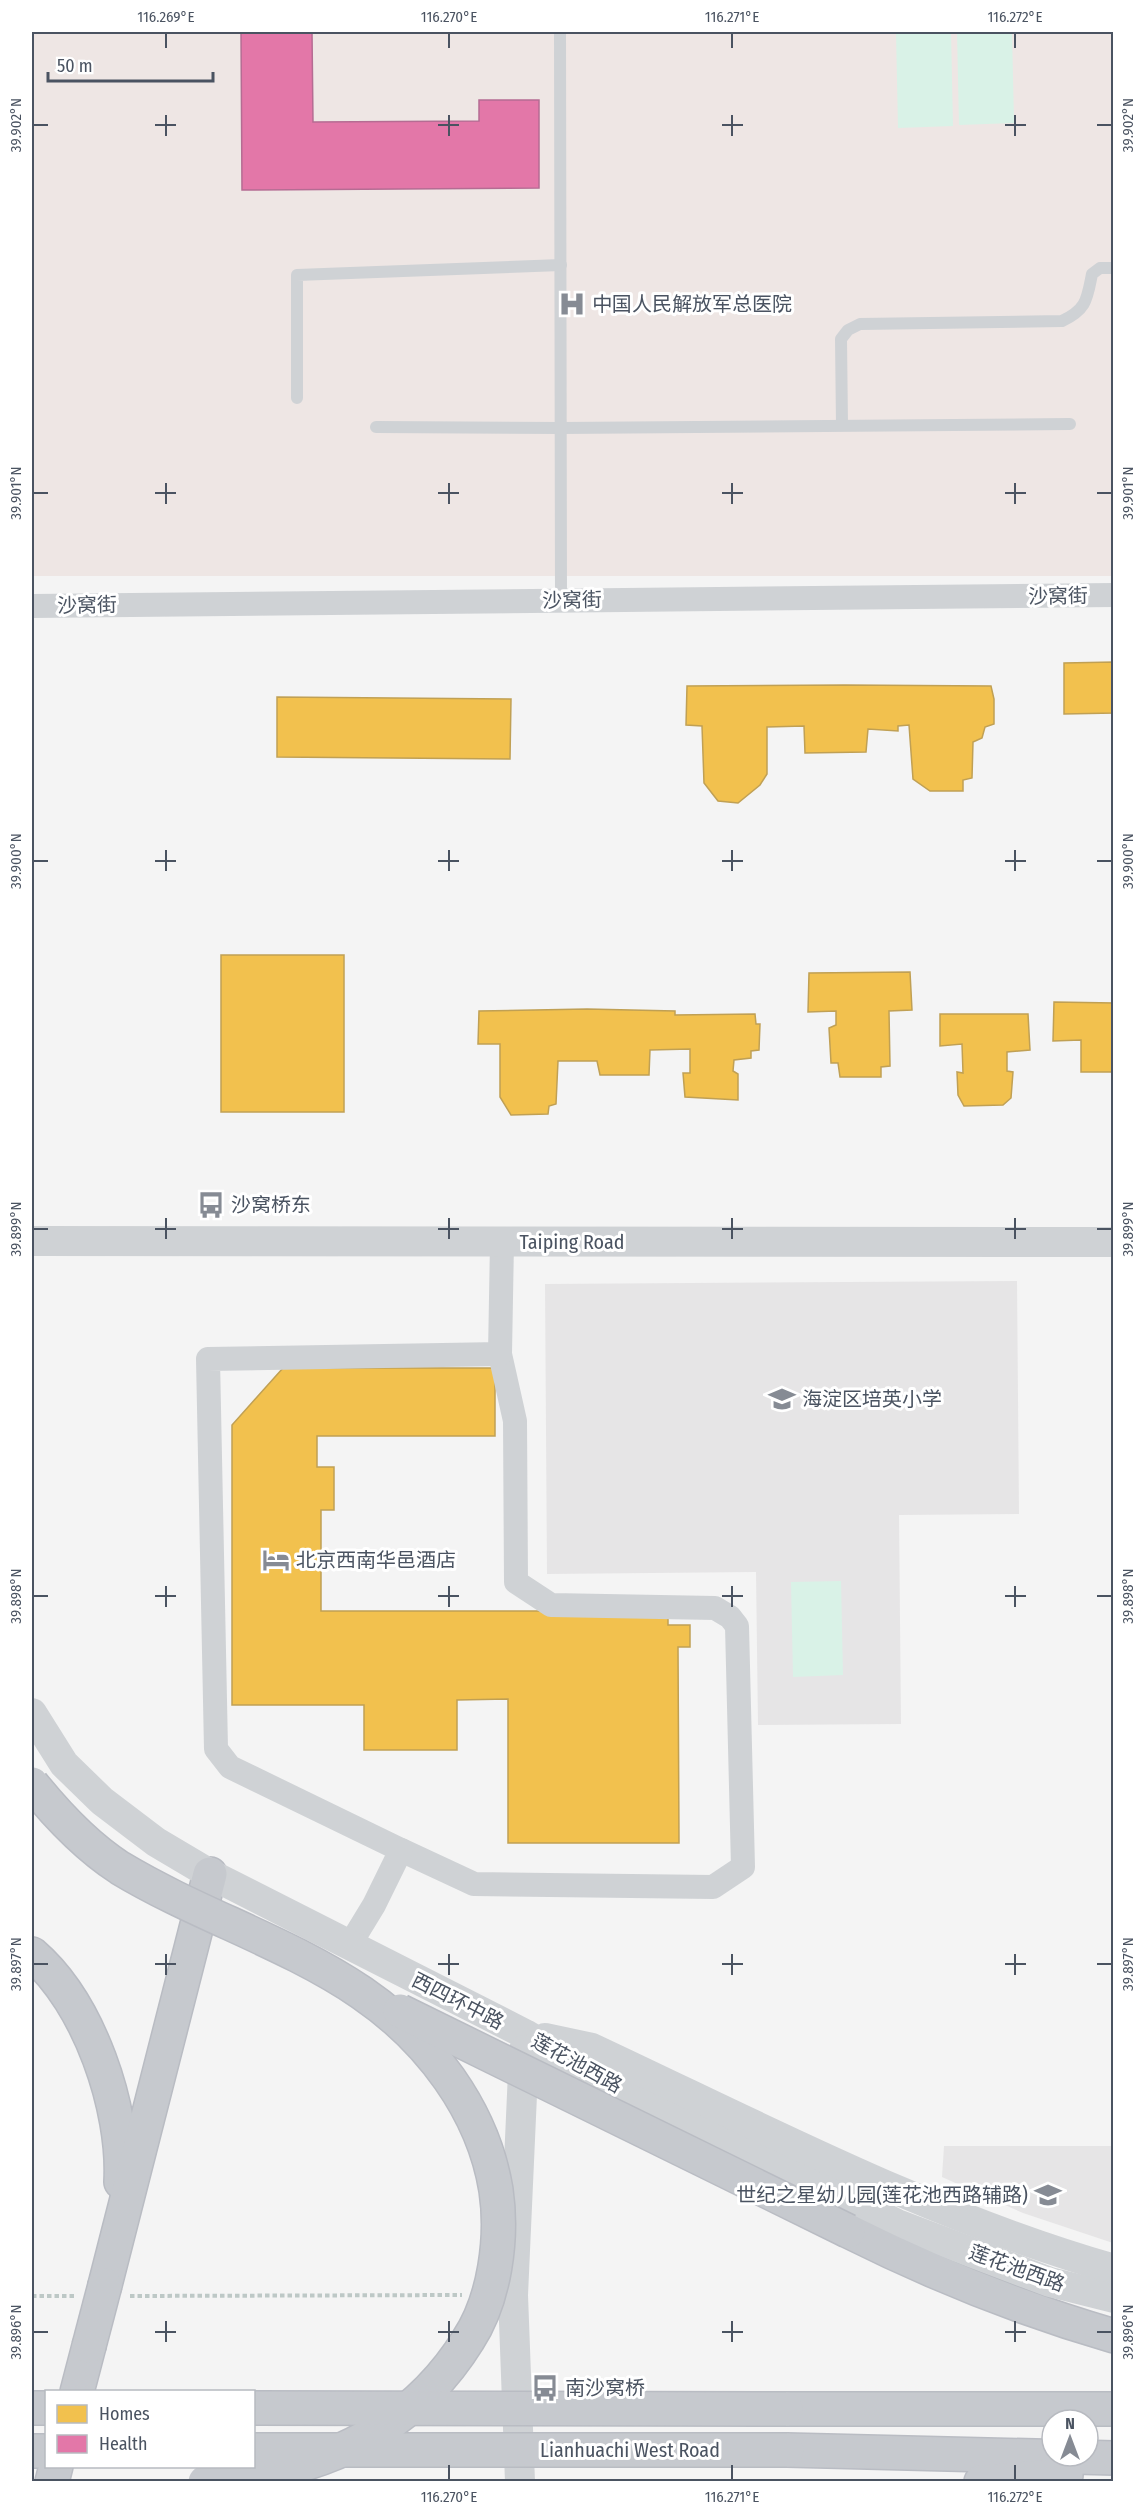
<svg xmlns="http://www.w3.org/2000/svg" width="1145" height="2513" font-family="'Fira Sans Condensed','Noto Sans SC',sans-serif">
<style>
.education{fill:#e6e5e6}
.medical{fill:#eee6e4}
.green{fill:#d9f2e7}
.homes{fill:#f2c14e;stroke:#c0a054;stroke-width:1.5}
.health{fill:#e377a8;stroke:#b56c93;stroke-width:1.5}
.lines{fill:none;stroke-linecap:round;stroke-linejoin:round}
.trunk-casing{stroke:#b9bcc3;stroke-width:36}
.path{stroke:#bdc8c6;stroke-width:4;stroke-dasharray:4.5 3;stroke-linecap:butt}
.service{stroke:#cfd2d5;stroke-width:12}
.minor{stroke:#cfd2d5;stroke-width:24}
.tertiary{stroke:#cfd2d5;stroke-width:30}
.trunk{stroke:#c6c9ce;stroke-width:33}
.trunk-bridge-casing{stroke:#b9bcc3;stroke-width:36;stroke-linecap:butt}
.trunk-bridge{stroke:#c6c9ce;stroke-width:33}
.ticks{fill:none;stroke:#4a5361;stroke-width:2}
.labels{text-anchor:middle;stroke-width:6;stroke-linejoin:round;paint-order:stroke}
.poi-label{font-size:20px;fill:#4a5361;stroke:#fff;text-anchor:start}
.street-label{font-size:20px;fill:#4a5361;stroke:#fff}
.neatline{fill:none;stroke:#4a5361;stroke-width:2}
.ticks-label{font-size:15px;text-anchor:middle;fill:#4a5361}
</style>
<rect width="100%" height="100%" fill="#f4f4f4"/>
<g class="education">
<polygon points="1017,1281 1019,1514 899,1515 901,1724 758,1725 756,1572 547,1574 545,1284"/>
<polygon points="944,2146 1113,2146 1113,2243 1023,2213 942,2177"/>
</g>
<rect class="medical" x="32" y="32" width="1081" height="544"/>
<g class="green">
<polygon points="896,32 951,32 953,126 898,128"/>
<polygon points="957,32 1012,32 1014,123 959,125"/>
<polygon points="841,1581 843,1675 793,1677 791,1582"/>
</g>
<g class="homes">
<polygon points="1114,662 1114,713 1064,714 1064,663"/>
<polygon points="845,685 991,686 994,699 994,724 985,727 982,738 973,742 972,778 963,780 963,791 930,791 913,779 909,725 898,726 898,731 868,729 866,752 805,753 804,726 767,727 767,774 760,785 738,803 718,801 704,783 702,726 686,725 687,686"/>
<polygon points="277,697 511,699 510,759 277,757"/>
<rect x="221" y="955" width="123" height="157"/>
<polygon points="910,972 912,1010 889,1011 890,1066 881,1067 881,1077 840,1077 838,1063 831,1063 829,1028 836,1025 836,1011 808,1012 809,973"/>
<polygon points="1054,1002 1114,1003 1114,1072 1081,1072 1081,1040 1053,1041"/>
<polygon points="587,1009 675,1011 675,1015 755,1014 756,1024 760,1024 759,1050 751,1051 751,1058 734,1060 733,1071 738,1074 738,1100 685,1097 683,1073 690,1073 690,1049 650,1050 649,1075 600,1075 597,1061 558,1061 556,1104 549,1106 548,1114 511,1115 500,1097 500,1044 478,1044 479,1011"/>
<polygon points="940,1014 1028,1014 1030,1050 1007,1052 1007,1071 1013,1072 1011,1098 1003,1105 964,1106 958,1095 957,1072 963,1073 962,1044 940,1046"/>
<polygon points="283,1368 495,1368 495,1436 317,1436 317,1467 334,1467 334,1510 321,1510 321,1611 668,1611 668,1625 690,1625 690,1647 678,1647 679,1843 508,1843 508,1699 457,1700 457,1750 364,1750 364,1705 232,1705 232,1425"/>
</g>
<polygon class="health" points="241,32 312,32 313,122 479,121 479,100 539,100 539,188 242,190"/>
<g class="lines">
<defs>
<g id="trunk">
<path d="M32,1954c57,49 93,154 89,228"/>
<path d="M848,2231c86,43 173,78 266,105"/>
<polyline points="105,2285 210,1874"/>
<polyline points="77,2392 89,2346"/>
<polyline points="32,2408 46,2408"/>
<polyline points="786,2409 1114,2409"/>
<polyline points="787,2450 1114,2458"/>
<polyline points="32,2451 46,2451"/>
<polyline points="52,2482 56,2466"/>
<polyline points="981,2482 1066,2475"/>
</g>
</defs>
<use href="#trunk" class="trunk-casing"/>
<g class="path">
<polyline points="32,2296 75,2296"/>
<polyline points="130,2296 462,2295"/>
</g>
<g class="service">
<polyline points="560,32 561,600"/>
<polyline points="297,398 297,275 561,265"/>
<path d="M842,425l-1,-86 7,-9 12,-6 202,-3c25,-12 25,-22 30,-47l8,-6h14"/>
<polyline points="376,427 561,428 1070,424"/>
</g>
<g class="minor">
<polyline points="32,606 1114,595"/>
<polyline points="401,1850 474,1884 713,1887 743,1867 737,1626 730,1617 715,1608 551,1605 516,1582 515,1421 500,1354"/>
<polyline points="349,1946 374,1905 401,1850 230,1767 216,1749 208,1359 500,1354 502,1242"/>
</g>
<g class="tertiary">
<polyline points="32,1241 1114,1242"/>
<polyline points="32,1713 64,1764 102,1801 156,1842 210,1874 525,2034 588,2071 897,2224 1050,2282 1114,2298"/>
<path d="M545,2038l47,10c171,80 340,169 522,221"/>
<polyline points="520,2482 513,2295 524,2050"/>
</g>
<use href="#trunk" class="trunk"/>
<defs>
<g id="trunk-bridge">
<path d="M32,1784c25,31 54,62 88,84 78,47 167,74 242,125 67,46 121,117 134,197 7,48 -1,109 -28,150 -59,95 -155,134 -263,142"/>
<polyline points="400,2011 848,2231"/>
<polyline points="89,2346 105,2285"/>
<polyline points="254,2408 786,2409"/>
<polyline points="254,2450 787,2450"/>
</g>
</defs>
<use href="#trunk-bridge" class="trunk-bridge-casing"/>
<use href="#trunk-bridge" class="trunk-bridge"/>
</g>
<path class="ticks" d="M166,33v15M449,33v15M732,33v15M1015,33v15M166,115v21M449,115v21M732,115v21M1015,115v21M33,125h15M155,125h21M438,125h21M722,125h21M1005,125h21M1097,125h15M166,483v21M449,483v21M732,483v21M1015,483v21M33,493h15M155,493h21M438,493h21M722,493h21M1005,493h21M1097,493h15M166,850v21M449,850v21M732,850v21M1015,850v21M33,861h15M155,861h21M438,861h21M722,861h21M1005,861h21M1097,861h15M166,1218v21M449,1218v21M732,1218v21M1015,1218v21M33,1229h15M155,1229h21M438,1229h21M722,1229h21M1005,1229h21M1097,1229h15M166,1586v21M449,1586v21M732,1586v21M1015,1586v21M33,1596h15M155,1596h21M438,1596h21M722,1596h21M1005,1596h21M1097,1596h15M166,1954v21M449,1954v21M732,1954v21M1015,1954v21M33,1964h15M155,1964h21M438,1964h21M722,1964h21M1005,1964h21M1097,1964h15M166,2321v21M449,2321v21M732,2321v21M1015,2321v21M33,2332h15M155,2332h21M438,2332h21M722,2332h21M1005,2332h21M1097,2332h15M449,2465v15M732,2465v15M1015,2465v15"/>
<defs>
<symbol id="hospital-bare" viewBox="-9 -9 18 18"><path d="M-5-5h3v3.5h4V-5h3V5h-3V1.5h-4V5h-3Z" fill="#868b94" stroke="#fff" stroke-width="2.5" paint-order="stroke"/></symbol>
<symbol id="bus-bare" viewBox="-9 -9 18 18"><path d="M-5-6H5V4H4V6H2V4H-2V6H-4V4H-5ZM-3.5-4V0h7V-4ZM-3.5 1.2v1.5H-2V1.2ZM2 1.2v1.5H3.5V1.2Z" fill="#868b94" stroke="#fff" stroke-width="2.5" paint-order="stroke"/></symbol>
<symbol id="school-bare" viewBox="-9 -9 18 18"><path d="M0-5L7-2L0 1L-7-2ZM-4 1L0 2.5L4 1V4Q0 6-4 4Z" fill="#868b94" stroke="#fff" stroke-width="2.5" paint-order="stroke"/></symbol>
<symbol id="hotel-bare" viewBox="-9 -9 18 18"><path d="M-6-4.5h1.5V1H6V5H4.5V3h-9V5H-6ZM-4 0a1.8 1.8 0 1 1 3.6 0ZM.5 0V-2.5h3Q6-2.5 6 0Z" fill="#868b94" stroke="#fff" stroke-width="2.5" paint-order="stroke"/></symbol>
</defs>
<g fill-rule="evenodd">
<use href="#hospital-bare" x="553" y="285" width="38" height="38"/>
<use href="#bus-bare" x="192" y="1186" width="38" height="38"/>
<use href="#school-bare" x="763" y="1380" width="38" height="38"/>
<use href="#hotel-bare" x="257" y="1541" width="38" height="38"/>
<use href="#school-bare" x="1029" y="2176" width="38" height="38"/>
<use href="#bus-bare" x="526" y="2369" width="38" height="38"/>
</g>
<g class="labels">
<g class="poi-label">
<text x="592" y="311">中国人民解放军总医院</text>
<text x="231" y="1212">沙窝桥东</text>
<text x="802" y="1406">海淀区培英小学</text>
<text x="296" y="1567">北京西南华邑酒店</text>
<text x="1028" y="2202" text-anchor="end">世纪之星幼儿园(莲花池西路辅路)</text>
<text x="565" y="2395">南沙窝桥</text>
</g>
<g class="street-label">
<text transform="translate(1058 596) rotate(-1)" y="7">沙窝街</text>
<text transform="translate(572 600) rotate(-1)" y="7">沙窝街</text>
<text transform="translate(87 605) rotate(-1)" y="7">沙窝街</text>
<text x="572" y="1249">Taiping Road</text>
<text transform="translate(458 2001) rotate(27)" y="7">西四环中路</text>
<text transform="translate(577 2063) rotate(29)" y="7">莲花池西路</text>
<text transform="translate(1017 2268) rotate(20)" y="7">莲花池西路</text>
<text x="630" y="2457">Lianhuachi West Road</text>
</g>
</g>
<rect width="1145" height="2513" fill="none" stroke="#ffffff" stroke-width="66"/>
<rect x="45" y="2390" width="210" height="78" fill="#ffffff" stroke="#b7bac0" stroke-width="1.5"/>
<rect x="57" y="2405" width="30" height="18" fill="#f2c14e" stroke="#b7bac0" stroke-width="1.5"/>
<text x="99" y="2420" font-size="18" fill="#4a5361">Homes</text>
<rect x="57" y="2435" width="30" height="18" fill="#e377a8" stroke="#b7bac0" stroke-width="1.5"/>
<text x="99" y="2450" font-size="18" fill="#4a5361">Health</text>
<g transform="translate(1070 2438)"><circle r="28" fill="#ffffff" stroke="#b7bac0" stroke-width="1.5"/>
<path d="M0-4.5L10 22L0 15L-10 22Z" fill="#868b94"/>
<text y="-9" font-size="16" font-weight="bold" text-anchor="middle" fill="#4a5361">N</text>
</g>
<path d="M48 72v9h165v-9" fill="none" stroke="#4a5361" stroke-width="3"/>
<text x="57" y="72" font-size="18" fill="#4a5361" stroke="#ffffff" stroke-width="4.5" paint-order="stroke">50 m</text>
<rect x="33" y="33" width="1079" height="2447" class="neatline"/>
<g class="ticks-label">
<text x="166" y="22">116.269°E</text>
<text x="449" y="22">116.270°E</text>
<text x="732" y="22">116.271°E</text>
<text x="1015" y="22">116.272°E</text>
<text transform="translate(16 125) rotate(-90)" y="5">39.902°N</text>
<text transform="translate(1128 125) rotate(-90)" y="5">39.902°N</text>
<text transform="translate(16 493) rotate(-90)" y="5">39.901°N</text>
<text transform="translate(1128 493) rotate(-90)" y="5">39.901°N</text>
<text transform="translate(16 861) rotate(-90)" y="5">39.900°N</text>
<text transform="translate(1128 861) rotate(-90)" y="5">39.900°N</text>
<text transform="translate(16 1229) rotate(-90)" y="5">39.899°N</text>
<text transform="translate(1128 1229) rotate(-90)" y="5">39.899°N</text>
<text transform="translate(16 1596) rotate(-90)" y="5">39.898°N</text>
<text transform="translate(1128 1596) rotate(-90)" y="5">39.898°N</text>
<text transform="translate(16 1964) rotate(-90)" y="5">39.897°N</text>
<text transform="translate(1128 1964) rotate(-90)" y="5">39.897°N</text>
<text transform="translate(16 2332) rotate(-90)" y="5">39.896°N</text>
<text transform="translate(1128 2332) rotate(-90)" y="5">39.896°N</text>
<text x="449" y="2502">116.270°E</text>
<text x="732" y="2502">116.271°E</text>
<text x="1015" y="2502">116.272°E</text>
</g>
</svg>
